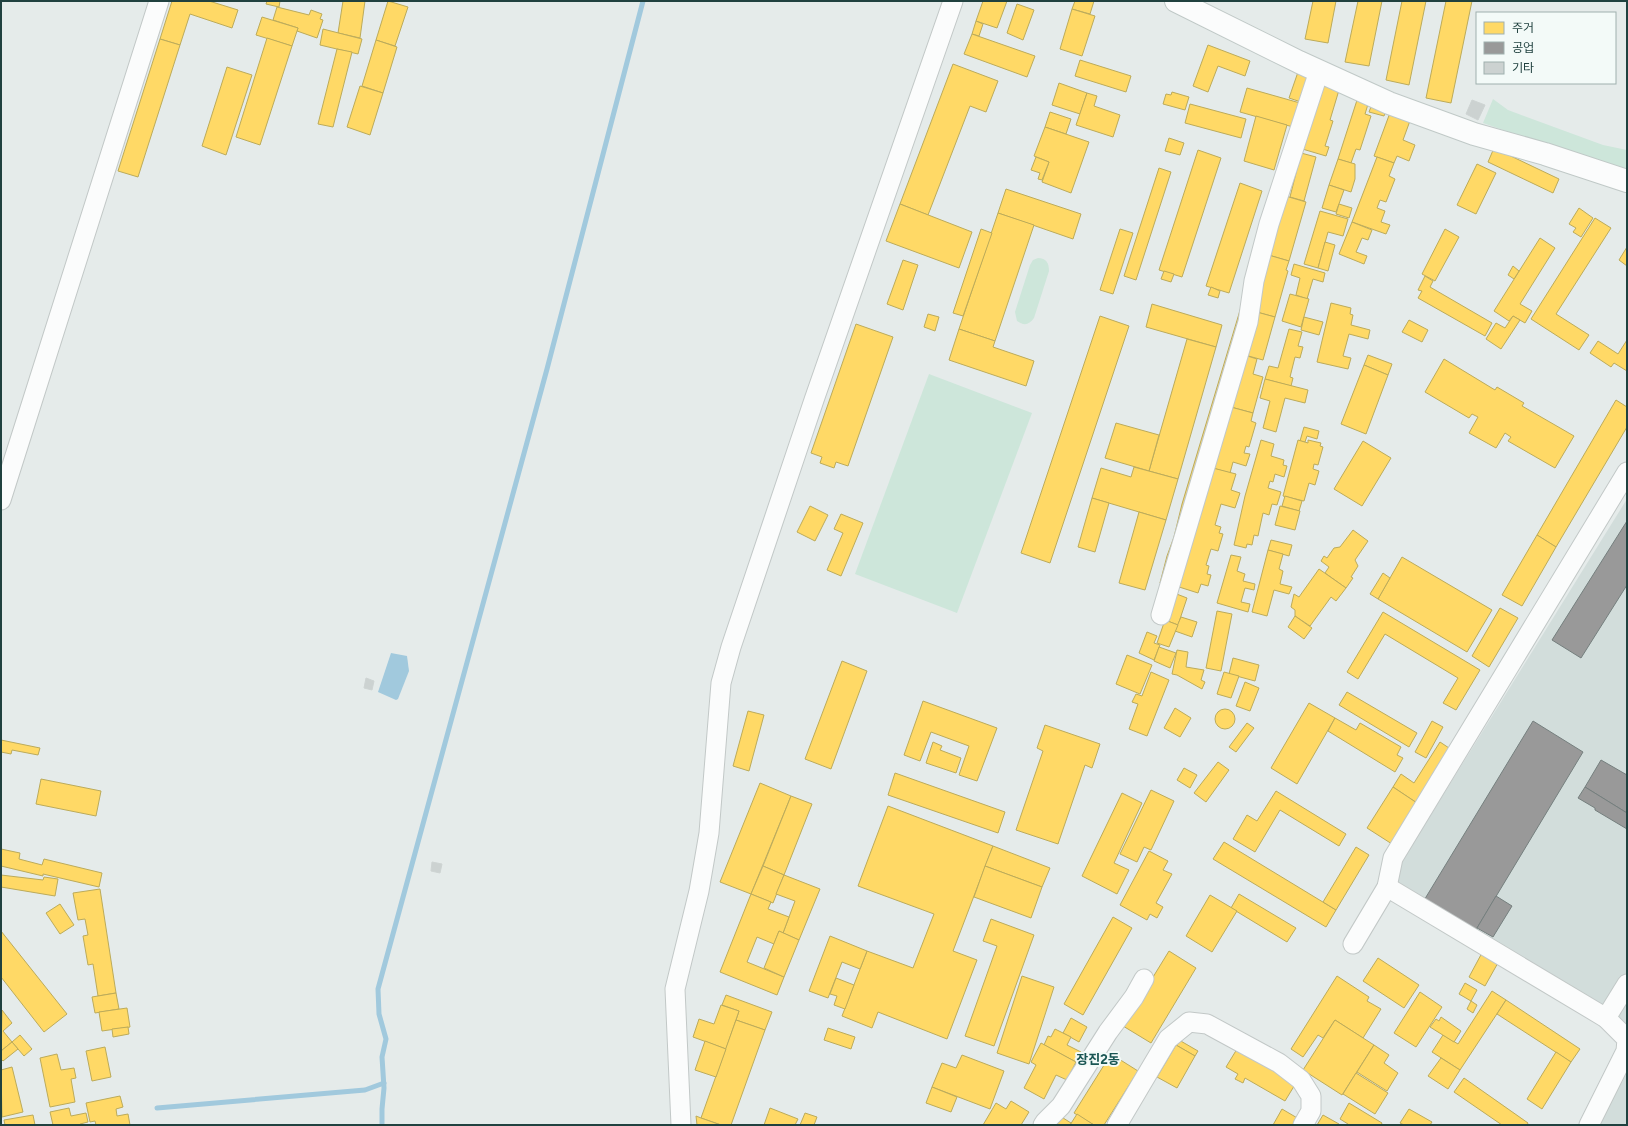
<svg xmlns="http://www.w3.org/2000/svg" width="1628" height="1126" font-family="Figtree,'Noto Sans KR',sans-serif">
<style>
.built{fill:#d2dddb}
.green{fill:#cde6da}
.water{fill:#a1c9dd}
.homes{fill:#ffd966;stroke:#bcab5a}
.industry{fill:#999;stroke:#757f7e}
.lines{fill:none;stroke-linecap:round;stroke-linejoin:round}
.stream{stroke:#a1c9dd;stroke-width:5}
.building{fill:#ccd2d1;stroke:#ced4d3}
.street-casing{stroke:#c2c8c7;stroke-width:21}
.secondary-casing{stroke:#c0c9c7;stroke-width:24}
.street{stroke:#fbfcfc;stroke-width:19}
.secondary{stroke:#fbfcfc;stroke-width:22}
.labels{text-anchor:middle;stroke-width:4;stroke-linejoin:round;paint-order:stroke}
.quarter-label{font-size:13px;font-weight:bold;fill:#195553;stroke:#f3faf8}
</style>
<rect width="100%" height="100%" fill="#e5ebea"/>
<g class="built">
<polygon points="1627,499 1627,1024 1403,893 1398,881 1399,866"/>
<polygon points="1627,1072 1627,1125 1599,1125 1621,1084"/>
</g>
<g class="green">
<polygon points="1493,99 1508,110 1603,145 1627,150 1627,173 1483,123"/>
<path d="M1038,258c8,0 11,5 11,13l-15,47c-5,7 -10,8 -17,3l-2,-9 15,-47 3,-5z"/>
<polygon points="929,374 1032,413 957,613 855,574"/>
</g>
<polygon class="water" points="391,653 407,656 409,671 398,699 396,700 378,692"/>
<g class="homes">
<polygon points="172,1 209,1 238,10 232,28 190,14 180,45 160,39"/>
<polygon points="267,1 280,1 279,7 266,4"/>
<polygon points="343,1 365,1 360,38 338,33"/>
<polygon points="388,1 408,7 395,46 376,40"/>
<polygon points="983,1 1007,1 997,28 976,21"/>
<polygon points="1075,1 1094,1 1090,14 1072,9"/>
<polygon points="1313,1 1336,1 1328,43 1305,39"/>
<polygon points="1358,1 1382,1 1369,66 1345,62"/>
<polygon points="1402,1 1426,1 1409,85 1386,80"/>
<polygon points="1446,1 1472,1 1451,103 1426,98"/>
<polygon points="1017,4 1034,10 1023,40 1007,33"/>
<polygon points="277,7 309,15 311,10 322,14 320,19 323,20 317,38 297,31 298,28 273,20"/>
<polygon points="1072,9 1095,16 1082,56 1060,49"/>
<polygon points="262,17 298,28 292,46 256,35"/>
<polygon points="976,21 983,24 979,36 972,34"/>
<polygon points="323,29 362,39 358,54 320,45"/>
<polygon points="972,34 1035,56 1027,77 964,54"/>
<polygon points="267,38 292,46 260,145 236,137"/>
<polygon points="160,39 180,45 138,177 118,171"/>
<polygon points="376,40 397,47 383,93 362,86"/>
<polygon points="1208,45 1250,61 1245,76 1218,66 1208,92 1193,86"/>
<polygon points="337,49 352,52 333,127 318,124"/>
<polygon points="1080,60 1131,76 1126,92 1075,76"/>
<polygon points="953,64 998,81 986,112 970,106 928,215 900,204"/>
<polygon points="227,67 252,75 226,155 202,146"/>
<polygon points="1298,72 1313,77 1304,103 1289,98"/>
<polygon points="1059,83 1087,93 1080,114 1052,105"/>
<polygon points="1318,84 1339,90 1330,120 1333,121 1325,146 1329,147 1326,156 1299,148"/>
<polygon points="360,86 383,93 370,135 347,127"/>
<polygon points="1247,88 1300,103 1293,127 1240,112"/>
<polygon points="1172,92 1189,97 1185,110 1163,104 1166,94 1171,95"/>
<polygon points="1087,93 1097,96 1094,106 1120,115 1113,137 1076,125"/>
<polygon points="1358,97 1369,101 1365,114 1371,116 1360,150 1356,149 1351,163 1338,159"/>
<polygon points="1190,104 1246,119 1241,138 1185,123"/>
<polygon points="1372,104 1387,108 1384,116 1369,112"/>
<polygon points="1391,110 1411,118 1403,140 1415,145 1409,161 1397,156 1394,163 1374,156"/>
<polygon points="1050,112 1071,119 1066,134 1045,127"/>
<polygon points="1256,116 1287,125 1274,170 1244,161"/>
<polygon points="1045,127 1089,142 1071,193 1042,182 1049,162 1034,156"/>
<polygon points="1169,138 1184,143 1180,155 1165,151"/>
<polygon points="1494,148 1559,179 1553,193 1488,162"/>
<polygon points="1198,150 1221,158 1182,277 1159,270"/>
<polygon points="1301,153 1316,157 1304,201 1290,197"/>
<polygon points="1036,157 1049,162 1042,180 1038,179 1040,173 1031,170"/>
<polygon points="1377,157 1394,163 1389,176 1395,179 1386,202 1380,200 1377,208 1385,211 1381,222 1390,225 1386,234 1352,222"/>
<polygon points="1338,159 1355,164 1355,179 1351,192 1329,185"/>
<polygon points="1477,164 1496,173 1476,214 1457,205"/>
<polygon points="1159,168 1171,172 1136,280 1124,276"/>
<polygon points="1240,183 1262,191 1229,293 1206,286"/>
<polygon points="1329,185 1344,190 1336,212 1322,208"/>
<polygon points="1006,189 1081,214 1073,239 998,213"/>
<polygon points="1282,195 1306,202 1289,261 1265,254"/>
<polygon points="900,204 972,232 959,268 886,241"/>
<polygon points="1339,204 1352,208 1349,218 1336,214"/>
<polygon points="1579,208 1593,218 1581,237 1573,232 1576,228 1569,224"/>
<polygon points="1320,211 1348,219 1343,236 1328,232 1318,268 1304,264"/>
<polygon points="998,213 1034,225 995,341 959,329"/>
<polygon points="1595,218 1611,228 1556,314 1589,335 1579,350 1531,319"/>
<polygon points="1352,222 1372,230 1368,240 1362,238 1356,252 1367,256 1364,264 1339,254"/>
<polygon points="981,229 992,233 963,316 953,313"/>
<polygon points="1120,229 1133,233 1113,294 1100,290"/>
<polygon points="1445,229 1459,237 1435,281 1422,274"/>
<polygon points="1540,238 1555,248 1520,304 1532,311 1525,323 1513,316 1509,321 1494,311"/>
<polygon points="1325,242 1335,245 1328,271 1318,268"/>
<polygon points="1627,247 1627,266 1619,260"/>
<polygon points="1265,254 1289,261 1286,270 1288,271 1275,317 1253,311"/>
<polygon points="903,260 918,265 903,310 887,304"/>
<polygon points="1294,264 1325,273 1323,282 1313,279 1307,299 1296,295 1300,278 1291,275"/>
<polygon points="1513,266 1519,271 1514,279 1508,275"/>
<polygon points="1164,271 1174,274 1171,282 1161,279"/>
<polygon points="1425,276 1433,281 1430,287 1492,323 1485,336 1418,298 1422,291 1418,290"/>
<polygon points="1211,287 1220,291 1218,298 1208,295"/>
<polygon points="1247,287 1216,417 1167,585 1160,583 1167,556 1174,537 1182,504"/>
<polygon points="1290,294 1309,299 1301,327 1282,321"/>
<polygon points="1331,303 1351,308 1350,314 1353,315 1351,325 1370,330 1368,339 1349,334 1343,356 1351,358 1348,369 1317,362"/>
<polygon points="1152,304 1222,325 1216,347 1146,327"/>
<polygon points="1253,311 1275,317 1263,360 1241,354"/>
<polygon points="928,314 939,317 935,331 924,327"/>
<polygon points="1100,316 1129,326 1050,563 1021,553"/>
<polygon points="1513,316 1520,320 1501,349 1486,339 1496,323 1505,328"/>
<polygon points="1304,317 1323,322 1319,335 1301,330"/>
<polygon points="1409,320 1428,330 1422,342 1402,332"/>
<polygon points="856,324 893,337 848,466 836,462 834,468 820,463 822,457 811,453"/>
<polygon points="959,329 995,341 993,347 1034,361 1026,386 949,360"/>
<polygon points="1289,329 1302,332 1298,346 1303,347 1300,358 1295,357 1290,377 1293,378 1291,386 1265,379 1269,366 1278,368"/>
<polygon points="1187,339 1216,347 1178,479 1149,471"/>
<polygon points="1627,340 1627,371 1614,363 1611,367 1590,353 1598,341 1618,354"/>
<polygon points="1241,354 1257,359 1253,374 1263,377 1253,413 1227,406"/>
<polygon points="1368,355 1392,364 1388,375 1364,365"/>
<polygon points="1444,359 1495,390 1497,387 1524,403 1522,406 1574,436 1555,468 1508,441 1511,437 1505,433 1496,448 1469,433 1478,417 1472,414 1469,418 1425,392"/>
<polygon points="1364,365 1388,375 1366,434 1341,424"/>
<polygon points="1265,379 1308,390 1305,403 1285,398 1276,432 1263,428 1270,401 1260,398"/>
<polygon points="1616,400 1627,407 1627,427 1556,547 1537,535"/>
<polygon points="1227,406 1253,413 1251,421 1256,423 1249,447 1246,446 1244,453 1250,454 1246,466 1233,462 1230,473 1209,467"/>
<polygon points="1116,423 1159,435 1149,471 1105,458"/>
<polygon points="1304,427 1319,431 1317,439 1307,436 1305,442 1300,441"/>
<polygon points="1261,440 1274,444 1271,456 1284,460 1283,465 1287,466 1284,477 1275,474 1273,482 1270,481 1268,488 1281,492 1277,505 1272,504 1269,515 1263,513 1258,536 1254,535 1252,545 1247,544 1246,548 1234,545 1245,496"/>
<polygon points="1298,440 1308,443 1308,440 1321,443 1320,446 1323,447 1318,465 1314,464 1313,469 1319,471 1315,485 1309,483 1304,501 1283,496"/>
<polygon points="1363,441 1391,458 1362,506 1334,489"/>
<polygon points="1134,467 1178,479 1166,520 1092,498 1101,468 1131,477"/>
<polygon points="1209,467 1236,474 1231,490 1240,493 1235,508 1221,504 1215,525 1221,527 1219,533 1223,534 1218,551 1211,549 1206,565 1209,566 1207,574 1211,575 1208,586 1201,584 1198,593 1176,586"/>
<polygon points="1285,496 1302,501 1299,511 1282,506"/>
<polygon points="1092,498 1109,503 1095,552 1078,547"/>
<polygon points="810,506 828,515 815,541 797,532"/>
<polygon points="1280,506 1300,511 1295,530 1275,525"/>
<polygon points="1139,512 1166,520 1145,590 1119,583"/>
<polygon points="841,514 863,523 841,576 827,570 843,533 834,529"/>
<polygon points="1353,530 1368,541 1355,560 1358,566 1351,577 1353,578 1346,588 1325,573 1329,567 1321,561 1324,556 1327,558 1334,548 1340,547"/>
<polygon points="1537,535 1556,547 1522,606 1502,595"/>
<polygon points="1271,540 1292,545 1289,556 1268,550"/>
<polygon points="1268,550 1283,554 1279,569 1283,571 1280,584 1292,587 1289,594 1274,590 1267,616 1252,612"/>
<polygon points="1231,555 1241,557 1237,571 1245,574 1243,581 1255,584 1254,590 1245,588 1241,602 1250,604 1248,612 1217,603"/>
<polygon points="1402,557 1492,610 1467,652 1378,599"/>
<polygon points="1319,569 1346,588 1336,601 1331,597 1310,626 1295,616 1295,610 1291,607 1294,594 1299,597"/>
<polygon points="1383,573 1390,578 1378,599 1370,594"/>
<polygon points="1174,593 1187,598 1178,625 1165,620"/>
<polygon points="1500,608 1518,618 1489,667 1472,656"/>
<polygon points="1217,611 1232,614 1221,671 1206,668"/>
<polygon points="1383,612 1480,670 1456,710 1443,703 1458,678 1385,634 1358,679 1347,672"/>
<polygon points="1295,616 1312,628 1304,639 1288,627"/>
<polygon points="1181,617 1197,622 1192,637 1175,631"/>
<polygon points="1165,620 1178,625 1169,647 1157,643"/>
<polygon points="1147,632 1157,636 1154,643 1160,645 1154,660 1139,653"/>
<polygon points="1159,647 1176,653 1170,668 1154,661"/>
<polygon points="1177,650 1188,652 1186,667 1204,670 1201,680 1205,682 1202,689 1177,675 1172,674"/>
<polygon points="1127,655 1152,665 1140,694 1116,684"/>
<polygon points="1233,658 1259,665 1255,681 1229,674"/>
<polygon points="842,661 867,671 831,769 805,759"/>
<polygon points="1151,672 1169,680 1147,736 1129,729 1138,704 1132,702 1136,694 1142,696"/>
<polygon points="1224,672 1239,676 1231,698 1217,694"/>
<polygon points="1245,682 1259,688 1250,711 1236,706"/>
<polygon points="1347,692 1417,733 1409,747 1339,705"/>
<polygon points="923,701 997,728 977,781 959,775 969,746 931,732 920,761 904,755"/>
<polygon points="1309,703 1335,718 1297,784 1271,768"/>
<polygon points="1175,708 1191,718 1180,737 1164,728"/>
<circle cx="1225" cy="719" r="10"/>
<polygon points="748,711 764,715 749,771 733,766"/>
<polygon points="1335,718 1356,730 1360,723 1401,747 1397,755 1403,758 1395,772 1328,731"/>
<polygon points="1432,721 1443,727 1426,758 1415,752"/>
<polygon points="1247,723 1254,728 1236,752 1229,747"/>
<polygon points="1045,725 1100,744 1092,768 1085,765 1058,844 1016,830 1043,751 1037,748"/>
<polygon points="1,740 40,748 38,755 12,750 11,754 1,752"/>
<polygon points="933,742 942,746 940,750 961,758 956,773 926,763"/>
<polygon points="1440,742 1452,750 1417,803 1393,787 1401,774 1414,783"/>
<polygon points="1218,762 1229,770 1206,802 1194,793"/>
<polygon points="1184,768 1197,775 1190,788 1177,780"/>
<polygon points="895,773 1005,812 998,833 888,795"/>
<polygon points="41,779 101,791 96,816 36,804"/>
<polygon points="760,783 791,796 751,894 720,882"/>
<polygon points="1393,787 1417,803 1392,844 1367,828"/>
<polygon points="1151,790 1174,801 1151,850 1144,847 1137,862 1120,854"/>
<polygon points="1276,791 1346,834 1339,846 1280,810 1255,852 1233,839 1247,815 1257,821"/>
<polygon points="1122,793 1142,803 1114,863 1129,870 1117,894 1082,876"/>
<polygon points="791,796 812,804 784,875 763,866"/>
<polygon points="888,806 993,846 953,951 977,960 947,1039 878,1012 872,1028 842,1016 867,951 913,968 934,914 858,886"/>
<polygon points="1224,842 1336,910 1326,927 1213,859"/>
<polygon points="993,846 1050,868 1042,887 985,866"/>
<polygon points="1356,847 1369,855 1336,910 1323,902"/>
<polygon points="1,849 20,853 19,859 42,865 44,859 102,873 99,887 43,874 43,876 1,866"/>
<polygon points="1149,851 1168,861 1163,870 1172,874 1156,903 1163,907 1157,918 1150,914 1147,920 1120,905"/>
<polygon points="763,866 784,875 773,903 751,894"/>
<polygon points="985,866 1042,887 1031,918 974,897"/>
<polygon points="1,875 43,880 44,877 58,879 55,896 1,887"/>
<polygon points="784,875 820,889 799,940 783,933 795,901 776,894"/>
<polygon points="100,889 116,993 98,996 93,964 88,965 83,936 88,935 85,919 78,920 73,893"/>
<polygon points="751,894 771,902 768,909 789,917 783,933 779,931 774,944 757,937 747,962 784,977 777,995 720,972"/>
<polygon points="1239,894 1296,928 1287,942 1231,908"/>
<polygon points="1210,895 1237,911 1212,952 1186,936"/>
<polygon points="60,904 74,925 60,934 46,913"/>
<polygon points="1113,917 1132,928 1083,1015 1064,1004"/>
<polygon points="991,919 1034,935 994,1046 965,1036 997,946 983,941"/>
<polygon points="1,931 67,1014 44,1032 1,977"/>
<polygon points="779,931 799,940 784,977 764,968"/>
<polygon points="830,936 867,951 860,969 842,962 828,998 809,991"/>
<polygon points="1169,951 1196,968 1151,1043 1123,1026"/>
<polygon points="1483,951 1499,961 1485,986 1469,977"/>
<polygon points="1378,958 1419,985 1404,1008 1363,981"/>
<polygon points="1022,976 1054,987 1029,1064 997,1053"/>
<polygon points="1337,976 1369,997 1367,1001 1381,1009 1363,1038 1335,1020 1323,1038 1318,1035 1303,1057 1291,1049"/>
<polygon points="836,978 854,985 845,1009 834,1005 837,996 830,994"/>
<polygon points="1465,983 1477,990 1471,1001 1459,994"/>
<polygon points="1492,991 1506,1000 1460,1070 1432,1052 1443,1035 1458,1044"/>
<polygon points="1420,992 1442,1007 1416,1047 1394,1033"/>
<polygon points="116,993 119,1009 95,1013 92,997"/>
<polygon points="726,995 772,1012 765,1030 736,1020 739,1011 722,1005"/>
<polygon points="1506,1000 1580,1049 1571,1062 1497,1014"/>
<polygon points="1471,1001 1477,1005 1473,1013 1467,1009"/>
<polygon points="721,1005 739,1011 726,1049 693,1037 699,1019 714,1024"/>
<polygon points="127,1008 130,1027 102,1031 99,1012"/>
<polygon points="2,1010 12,1023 3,1031 12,1042 1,1051"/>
<polygon points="1441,1017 1461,1031 1454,1042 1430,1027 1436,1019 1439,1021"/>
<polygon points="1071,1018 1087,1027 1079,1042 1063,1033"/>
<polygon points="736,1020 765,1030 731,1125 721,1125 701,1118"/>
<polygon points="1335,1020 1374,1045 1342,1095 1303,1070"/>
<polygon points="128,1027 129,1034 113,1037 112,1029"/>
<polygon points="828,1028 855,1037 851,1049 824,1040"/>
<polygon points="1055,1029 1071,1037 1067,1045 1081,1052 1076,1062 1044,1045 1048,1036 1051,1037"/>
<polygon points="20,1035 32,1049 24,1056 12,1042"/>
<polygon points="1179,1040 1198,1051 1195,1056 1176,1045"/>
<polygon points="705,1041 726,1049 716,1077 695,1070"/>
<polygon points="12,1042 18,1049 3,1061 1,1059 1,1051"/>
<polygon points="1041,1043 1076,1062 1067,1080 1056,1075 1044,1099 1024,1088 1036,1065 1031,1062"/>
<polygon points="1176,1045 1195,1056 1177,1088 1157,1077"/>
<polygon points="1374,1045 1389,1055 1384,1063 1398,1073 1387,1091 1357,1072"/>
<polygon points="105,1047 111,1077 92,1081 86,1051"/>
<polygon points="1237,1049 1296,1083 1285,1101 1245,1078 1243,1083 1235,1079 1238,1074 1226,1067"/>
<polygon points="1556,1052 1571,1062 1542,1109 1527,1099"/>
<polygon points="57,1054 61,1070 74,1068 76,1078 71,1079 75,1102 50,1107 40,1058"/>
<polygon points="1111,1054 1138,1071 1104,1125 1094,1125 1074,1113"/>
<polygon points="962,1055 1004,1071 990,1109 932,1087 942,1063 956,1068"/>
<polygon points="1441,1058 1460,1070 1448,1089 1428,1076"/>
<polygon points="12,1067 23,1112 2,1117 1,1070"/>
<polygon points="1356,1073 1388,1093 1375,1114 1343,1094"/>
<polygon points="1464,1078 1528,1123 1527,1125 1502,1125 1454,1092"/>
<polygon points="932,1087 957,1097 951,1112 926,1103"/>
<polygon points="120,1096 123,1107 116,1109 117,1116 128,1114 130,1125 96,1125 95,1121 90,1122 86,1103"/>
<polygon points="1011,1101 1029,1112 1021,1125 983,1125 996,1103 1006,1109"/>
<polygon points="1349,1103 1382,1123 1381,1125 1347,1125 1348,1124 1340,1119"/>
<polygon points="69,1108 71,1116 86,1113 88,1122 80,1124 81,1125 53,1125 50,1112"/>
<polygon points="770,1108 798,1119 795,1125 764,1125"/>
<polygon points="1282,1109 1299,1119 1295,1125 1273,1125"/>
<polygon points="1409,1109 1432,1122 1430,1125 1404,1125 1400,1123"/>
<polygon points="805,1113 817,1117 814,1125 800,1125"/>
<polygon points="1077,1114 1094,1125 1070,1125"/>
<polygon points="33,1115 35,1125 5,1125 4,1120"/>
<polygon points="1323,1115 1339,1124 1338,1125 1317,1125"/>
<polygon points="696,1116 701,1118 721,1125 697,1125"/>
<polygon points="1060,1116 1071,1123 1070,1125 1054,1125"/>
</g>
<g class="industry">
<polygon points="1627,521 1627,585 1581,658 1552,640"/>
<polygon points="1533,721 1583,752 1474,933 1423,902"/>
<polygon points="1601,760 1627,775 1627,813 1585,787"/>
<polygon points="1585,787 1627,813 1627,829 1595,810 1595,808 1578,798"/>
<polygon points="1496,896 1512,906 1493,937 1477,928"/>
</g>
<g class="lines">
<g class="stream">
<polyline points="157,1108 365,1090 384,1083"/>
<polyline points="382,1125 382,1109 384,1088 382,1057 386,1039 379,1014 378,989 547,369 643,1"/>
</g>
</g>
<g class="building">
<polygon points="1472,100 1485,105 1478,120 1466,114"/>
<polygon points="366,678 374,681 372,690 364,688"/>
<polygon points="432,862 442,864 440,873 431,871"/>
</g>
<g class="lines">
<defs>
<g id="street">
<polyline points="1,500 159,1"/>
<polyline points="1161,615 1248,322 1254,281 1269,224 1319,71"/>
<polyline points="1387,887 1606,1018 1627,1039 1626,1051 1589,1125"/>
<polyline points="1353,944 1387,887 1393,858 1627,472"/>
<polyline points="1606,1018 1627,984"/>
<polyline points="681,1125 675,989 699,891 709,833 721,683 731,647 814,400 953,1"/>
<polyline points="1043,1125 1045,1122 1061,1106 1108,1032 1134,997 1144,979"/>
<polyline points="1117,1125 1168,1039 1189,1022 1207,1024 1279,1063 1301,1080 1311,1096 1311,1111 1303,1125"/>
</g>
<polyline id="secondary" points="1176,1 1299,62 1389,103 1474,134 1545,154 1627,181"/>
</defs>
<use href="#street" class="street-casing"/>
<use href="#secondary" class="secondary-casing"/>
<use href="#street" class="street"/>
<use href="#secondary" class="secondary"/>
</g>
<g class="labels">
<g class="quarter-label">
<text x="1098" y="1064">장진2동</text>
</g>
</g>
<rect width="1628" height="1126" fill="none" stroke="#20413f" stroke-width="4"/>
<rect x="1476" y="12" width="140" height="72" fill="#f3faf8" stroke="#9fb0ae"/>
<rect x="1484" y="22" width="20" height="12" fill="#ffd966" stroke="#9fb0ae"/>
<text x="1512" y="32" font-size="12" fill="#20413f">주거</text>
<rect x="1484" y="42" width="20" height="12" fill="#999999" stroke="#9fb0ae"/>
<text x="1512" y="52" font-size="12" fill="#20413f">공업</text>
<rect x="1484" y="62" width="20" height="12" fill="#ccd2d1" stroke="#9fb0ae"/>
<text x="1512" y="72" font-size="12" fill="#20413f">기타</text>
</svg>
